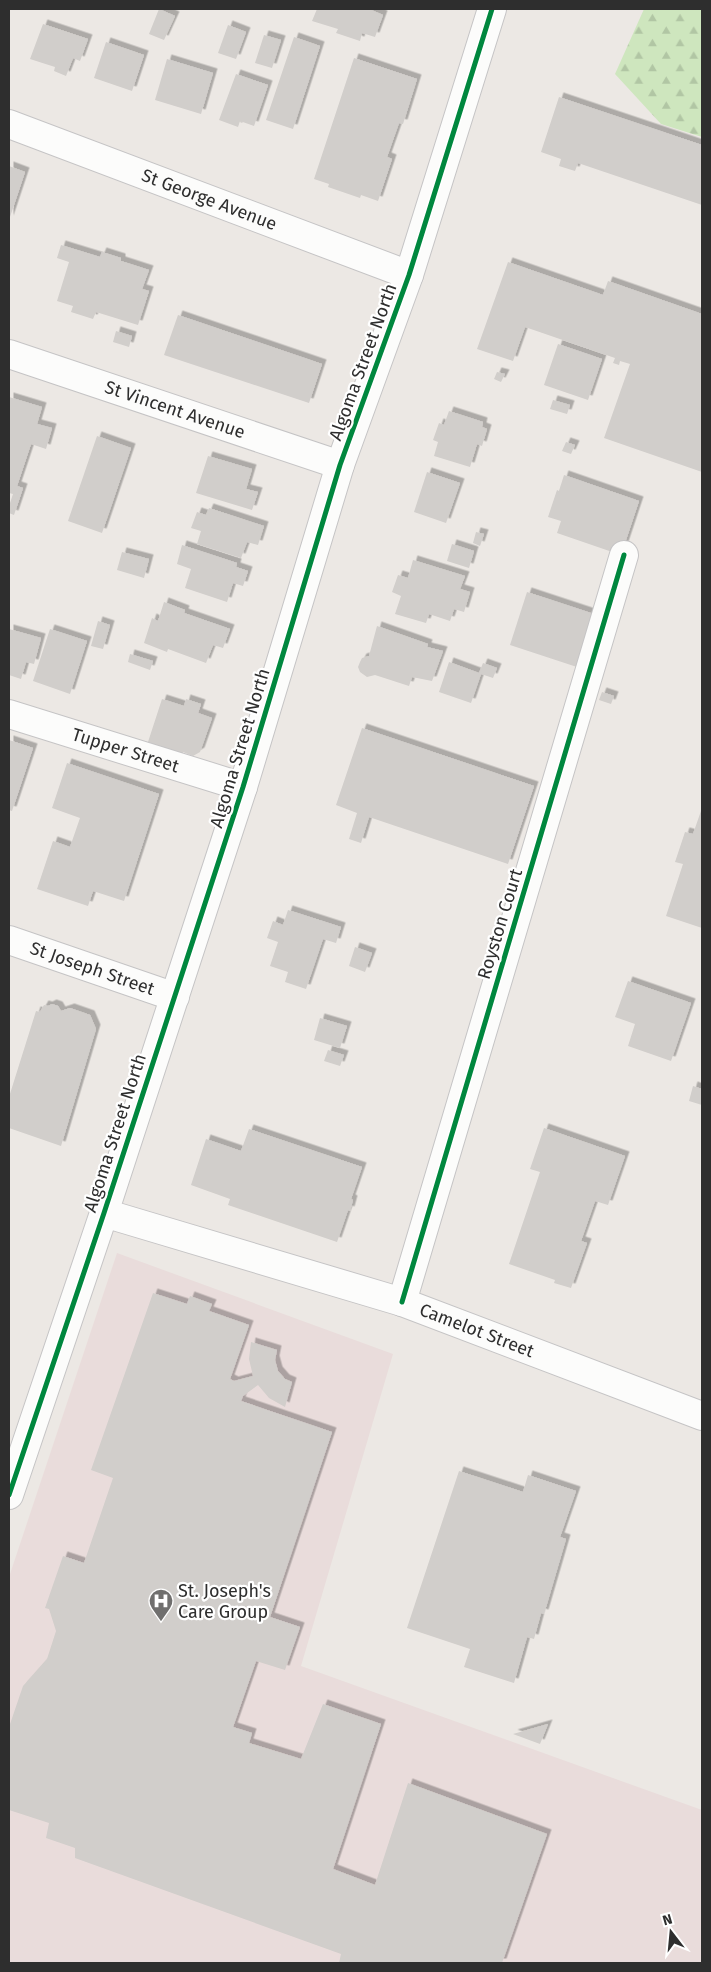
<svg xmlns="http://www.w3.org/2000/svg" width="711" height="1972" font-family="'Fira Sans',sans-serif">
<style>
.medical{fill:#e9dcdb}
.forest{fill:url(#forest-firs)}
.building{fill:#d1cecb;filter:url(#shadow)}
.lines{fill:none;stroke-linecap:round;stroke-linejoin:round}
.minor-casing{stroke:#c5c4c5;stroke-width:30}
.tertiary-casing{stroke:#c5c4c5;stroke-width:30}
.minor{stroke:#fcfcfb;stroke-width:28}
.tertiary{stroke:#fcfcfb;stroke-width:28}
.cycleway-casing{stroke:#fff;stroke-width:8}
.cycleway{stroke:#00873e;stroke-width:5}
.labels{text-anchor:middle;stroke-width:4.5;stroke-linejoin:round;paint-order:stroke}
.street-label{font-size:18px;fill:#2e2e2e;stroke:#fff}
.poi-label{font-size:18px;fill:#2e2e2e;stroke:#fff;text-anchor:start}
</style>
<defs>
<pattern id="forest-firs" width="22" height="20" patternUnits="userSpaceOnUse" patternTransform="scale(1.25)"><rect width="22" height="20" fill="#cee6be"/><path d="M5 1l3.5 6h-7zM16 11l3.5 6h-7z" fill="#b1c6a4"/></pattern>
<filter id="shadow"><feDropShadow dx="4.5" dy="-4.5" stdDeviation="0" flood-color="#0004"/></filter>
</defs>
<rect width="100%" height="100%" fill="#ece8e4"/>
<polygon class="medical" points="117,1253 393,1354 301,1666 702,1810 702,1963 9,1962 9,1577"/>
<polygon class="forest" points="644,9 702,9 702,137 661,124 615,74"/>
<g class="building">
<polygon points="159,9 175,16 164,40 149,34"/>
<polygon points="317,9 369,9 383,15 375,37 362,33 360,41 336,33 338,29 312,21"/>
<polygon points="43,24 88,39 80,61 73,58 66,76 54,71 55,67 30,59"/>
<polygon points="228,25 246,32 236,59 218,53"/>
<polygon points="264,35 281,40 272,68 255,63"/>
<polygon points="294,37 320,46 293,129 266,120"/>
<polygon points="106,42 144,55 132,91 94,78"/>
<polygon points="354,58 417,79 403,124 399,123 387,157 392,159 378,201 361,195 360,198 328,187 329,184 314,179"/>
<polygon points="167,59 213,73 201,114 155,100"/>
<polygon points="236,74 268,85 254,126 240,121 238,127 219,120"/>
<polygon points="559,97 702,145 702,205 578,163 575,171 559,166 561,159 541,152"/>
<polygon points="9,166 25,172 9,220"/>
<polygon points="61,245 100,257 102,252 121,258 121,261 149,270 142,289 149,291 138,325 96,312 93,319 71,312 73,306 57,301 69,262 57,258"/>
<polygon points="508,262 603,295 608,281 702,314 702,472 604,438 630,364 620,361 619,365 613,363 615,358 525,327 513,361 477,349"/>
<polygon points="178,315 322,364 309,403 164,355"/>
<polygon points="116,331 132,336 129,347 113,342"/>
<polygon points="558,344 602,359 588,400 544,385"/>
<polygon points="497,372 505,374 501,382 494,379"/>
<polygon points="9,397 42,407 37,424 52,428 46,449 31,444 17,486 23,488 14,515 9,513 9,506 13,494 9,493"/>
<polygon points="553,400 570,405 567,414 550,409"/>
<polygon points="449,411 483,422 482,427 487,429 482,446 477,444 470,467 434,456 438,442 433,440 439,423 444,425"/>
<polygon points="97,436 131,448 102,533 68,521"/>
<polygon points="566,442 575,445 571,454 562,451"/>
<polygon points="208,456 252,469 246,489 258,492 252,510 196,493"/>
<polygon points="427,472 460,483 446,523 414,512"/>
<polygon points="564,475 639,501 621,555 557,533 561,521 548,517 557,490 559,491"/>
<polygon points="209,508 264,526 258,545 247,542 241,558 197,544 201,531 191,528 197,512 206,515"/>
<polygon points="476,532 484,534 480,546 473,543"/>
<polygon points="452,544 474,551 469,568 447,561"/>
<polygon points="182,545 237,563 236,567 248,571 243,586 233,583 227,602 185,588 191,569 177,564"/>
<polygon points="122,552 149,559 144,578 117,570"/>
<polygon points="413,560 465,576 460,589 470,592 464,612 454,609 450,621 429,614 426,623 395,614 401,596 392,592 398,575 408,578"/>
<polygon points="527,592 600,616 583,669 510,645"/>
<polygon points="164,602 185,610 184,613 230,629 223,648 213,645 206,663 168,649 167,652 144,643 152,618 158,621"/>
<polygon points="98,621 110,625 103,649 91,646"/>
<polygon points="377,626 428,644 427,647 443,651 432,681 412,677 409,686 375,675 367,677 360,672 358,667 360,662 362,658 369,656"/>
<polygon points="9,629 41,638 34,664 26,662 21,679 9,675"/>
<polygon points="50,629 87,641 70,694 33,681"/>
<polygon points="130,654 153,661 150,670 128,662"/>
<polygon points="449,662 479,673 483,663 497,668 493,678 481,674 471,703 439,692"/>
<polygon points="602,692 614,696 611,704 599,700"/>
<polygon points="162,699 184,706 186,699 201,704 198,713 212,718 200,752 193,756 183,752 182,755 148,742"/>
<polygon points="362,728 534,786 508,864 369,817 361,843 349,839 357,813 336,805"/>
<polygon points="9,740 33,748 12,811 9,810"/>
<polygon points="67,763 159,794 124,901 93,891 88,906 37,889 53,841 70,847 80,818 52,808"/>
<polygon points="702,808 702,928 666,916 683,864 675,862 685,832 693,834"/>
<polygon points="288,910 341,927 336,943 323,939 306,989 285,982 288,972 270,966 278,942 267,938 273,921 283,925"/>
<polygon points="355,947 372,953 365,972 349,966"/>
<polygon points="628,981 691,1003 671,1061 628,1046 635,1024 615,1017"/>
<polygon points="52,1004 58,1006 61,1011 70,1008 90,1015 96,1029 61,1146 9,1128 9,1097 36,1011 40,1012 44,1005 48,1006"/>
<polygon points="320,1018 347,1026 340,1048 314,1040"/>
<polygon points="328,1050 344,1055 340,1066 324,1061"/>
<polygon points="693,1086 702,1089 702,1105 689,1101"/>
<polygon points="544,1128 625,1156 608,1205 595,1201 581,1241 587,1243 571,1288 554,1283 555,1280 509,1264 540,1172 530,1169"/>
<polygon points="249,1129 362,1167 351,1199 353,1200 350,1211 348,1210 337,1242 228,1205 230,1199 191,1185 206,1139 241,1151"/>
<polygon points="153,1293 187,1304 190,1296 212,1304 209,1311 249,1325 230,1379 234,1381 253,1376 249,1359 251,1342 277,1350 275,1360 278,1371 285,1379 292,1382 285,1407 269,1398 258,1385 243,1396 241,1401 332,1432 270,1617 300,1627 285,1670 256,1661 233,1727 252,1733 249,1743 301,1759 323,1704 381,1724 333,1869 375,1885 408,1783 547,1834 502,1963 339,1963 341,1954 75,1858 75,1848 46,1838 49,1823 9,1810 9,1727 23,1686 47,1659 56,1631 49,1609 45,1608 63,1556 84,1563 113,1478 91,1470"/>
<polygon points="459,1471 523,1492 528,1475 576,1491 560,1537 566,1539 544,1614 541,1613 534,1639 527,1637 514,1683 464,1667 470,1649 407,1628"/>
<polygon points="548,1724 540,1744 513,1734"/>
</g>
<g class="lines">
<defs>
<g id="minor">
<path id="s1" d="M9,124l400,151"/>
<path id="s2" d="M9,354l331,111"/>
<path id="s3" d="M9,714l234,73"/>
<path id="s4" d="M9,940l166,57"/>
<polyline points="402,1302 624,555"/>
</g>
<g id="tertiary">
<path id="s5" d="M104,1213l298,89 300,114"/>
<polyline points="9,1495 104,1213 243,787 340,465 409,275 492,9"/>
</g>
</defs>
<use href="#minor" class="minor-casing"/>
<use href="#tertiary" class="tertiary-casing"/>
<use href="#minor" class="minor"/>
<use href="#tertiary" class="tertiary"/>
<defs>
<g id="cycleway">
<polyline points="402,1302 624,555"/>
<polyline points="9,1495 104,1213 243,787 340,465 409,275 492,9"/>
</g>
</defs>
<use href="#cycleway" class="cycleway-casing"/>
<use href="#cycleway" class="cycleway"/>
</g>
<defs>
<symbol id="hospital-pin" viewBox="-11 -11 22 30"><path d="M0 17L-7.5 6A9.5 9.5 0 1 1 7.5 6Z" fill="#706f6e" stroke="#fff"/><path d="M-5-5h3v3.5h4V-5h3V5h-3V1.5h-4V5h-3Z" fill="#fff"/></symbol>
</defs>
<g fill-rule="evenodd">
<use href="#hospital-pin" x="147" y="1587" width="28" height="38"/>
</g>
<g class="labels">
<g class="street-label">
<text dy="6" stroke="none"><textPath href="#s1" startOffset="214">St George Avenue</textPath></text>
<text transform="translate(363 362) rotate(-70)" y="6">Algoma Street North</text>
<text dy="6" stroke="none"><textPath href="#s2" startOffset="175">St Vincent Avenue</textPath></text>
<text transform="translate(240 748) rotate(-73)" y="6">Algoma Street North</text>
<text dy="6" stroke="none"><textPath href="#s3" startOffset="122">Tupper Street</textPath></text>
<text transform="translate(500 924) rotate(-73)" y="6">Royston Court</text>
<text dy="6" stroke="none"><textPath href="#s4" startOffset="88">St Joseph Street</textPath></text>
<text transform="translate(115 1133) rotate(-72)" y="6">Algoma Street North</text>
<text dy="6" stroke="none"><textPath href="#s5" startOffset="391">Camelot Street</textPath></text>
</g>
<g class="poi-label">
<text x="178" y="1597">St. Joseph's<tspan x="178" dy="21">Care Group</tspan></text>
</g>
</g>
<rect width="711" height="1972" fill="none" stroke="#2e2e2e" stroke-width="20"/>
<g transform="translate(671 1932) rotate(344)" stroke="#ffffff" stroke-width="4" paint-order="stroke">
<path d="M0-4L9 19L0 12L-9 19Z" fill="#2e2e2e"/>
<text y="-8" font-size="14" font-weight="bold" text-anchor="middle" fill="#2e2e2e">N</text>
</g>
</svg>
